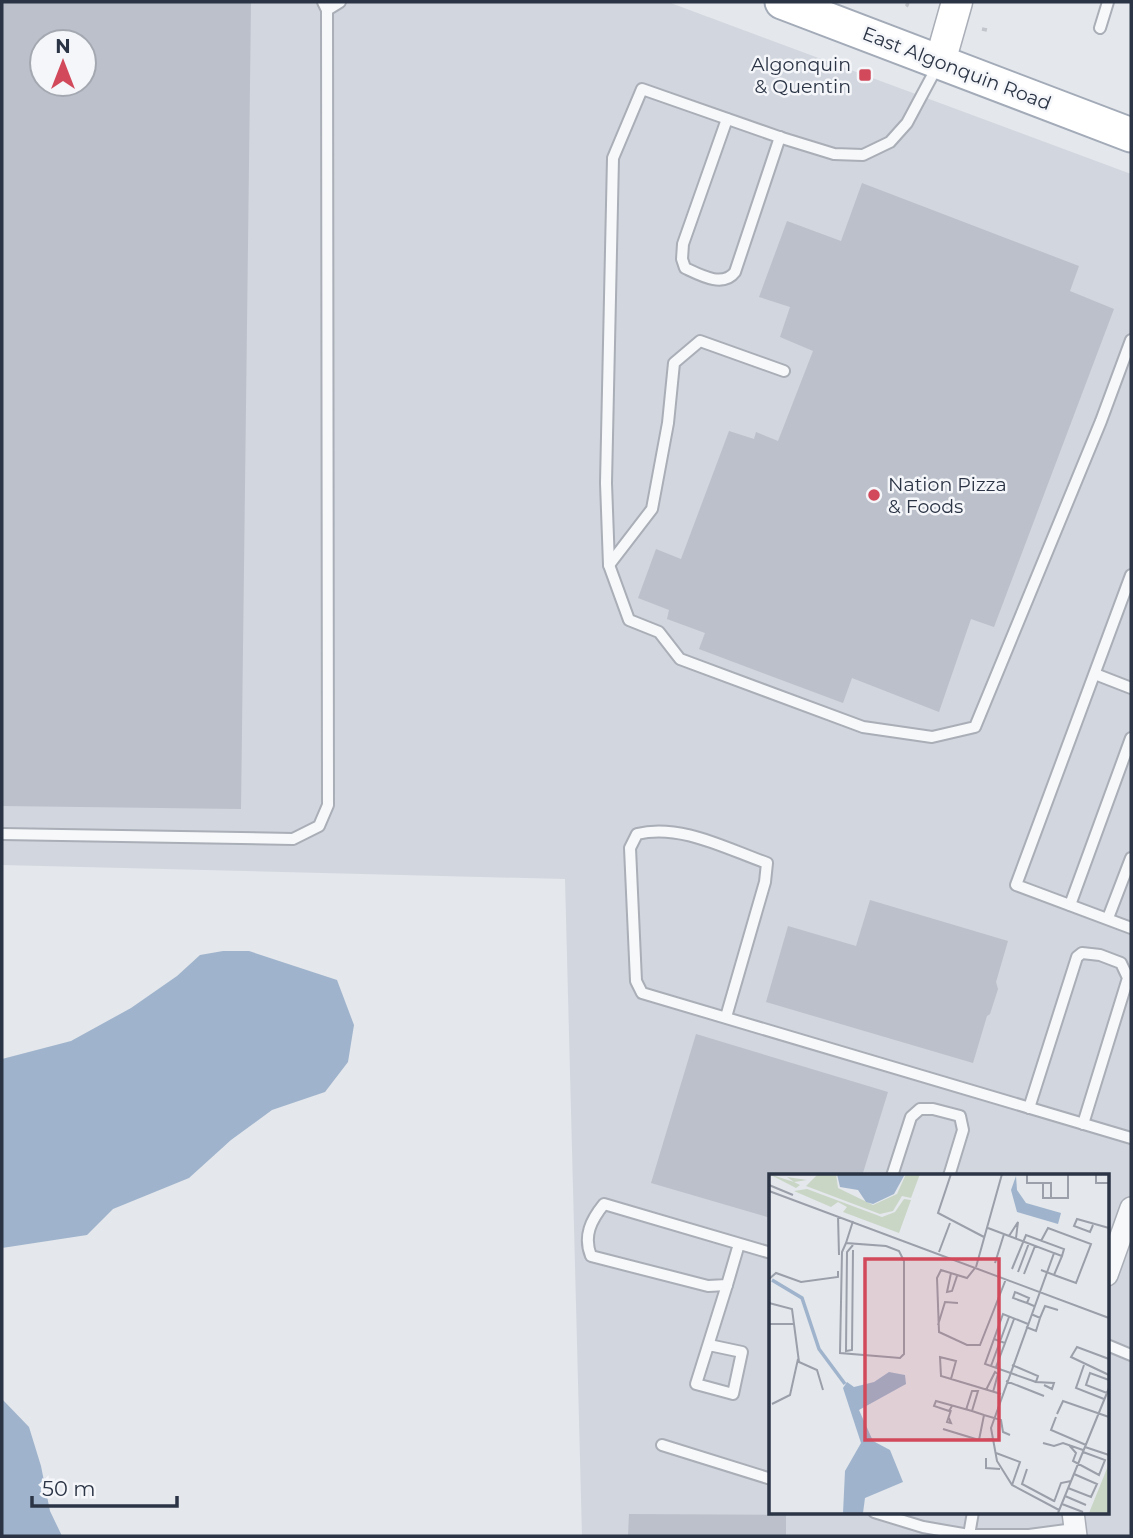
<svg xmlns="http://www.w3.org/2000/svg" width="1133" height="1538" font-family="Montserrat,sans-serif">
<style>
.built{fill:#d2d6de;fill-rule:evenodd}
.water{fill:#9fb4cc}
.building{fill:#bbc0ca;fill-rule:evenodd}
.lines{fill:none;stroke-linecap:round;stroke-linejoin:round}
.service-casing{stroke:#a9aeb7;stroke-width:14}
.minor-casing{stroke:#a9aeb7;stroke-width:24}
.secondary-casing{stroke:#a9aeb7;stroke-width:33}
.primary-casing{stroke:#a3abb8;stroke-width:37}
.path{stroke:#c2c5cb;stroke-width:3.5;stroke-dasharray:5 5;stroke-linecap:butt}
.service{stroke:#f7f8fa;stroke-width:10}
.minor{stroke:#f7f8fa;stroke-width:21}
.secondary{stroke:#fff;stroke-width:30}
.primary{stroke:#fff;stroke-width:33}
.poi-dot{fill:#d1495b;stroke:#f4f6f9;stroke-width:2.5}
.labels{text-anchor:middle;stroke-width:5;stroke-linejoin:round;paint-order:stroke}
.poi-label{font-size:19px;fill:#2b3445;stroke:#f4f6f9;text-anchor:end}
.street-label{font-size:19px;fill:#2b3445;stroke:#f4f6f9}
.inset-river{fill:none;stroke:#9fb4cc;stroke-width:3.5}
.inset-road{fill:none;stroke:#9a9fa9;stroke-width:2}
.view{fill:#d1495b;fill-opacity:0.15;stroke:#d1495b;stroke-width:3.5}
.inset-edge{fill:none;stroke:#2b3445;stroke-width:3.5}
</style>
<rect width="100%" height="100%" fill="#e4e7ec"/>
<path class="built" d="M2,2h666l463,172v1362h-549l-17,-657 -563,-14zM42,42h42v42h-42zM771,1176h336v336h-336z"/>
<g class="water">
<polygon points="223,951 249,951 337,980 354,1025 348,1062 325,1092 272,1110 231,1140 189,1178 113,1209 87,1235 2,1248 2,1059 71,1041 131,1008 177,976 200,955"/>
<polygon points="2,1399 29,1427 41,1466 50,1511 62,1536 2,1536"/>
</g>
<g class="building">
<path d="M2,2h249l-10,807 -239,-3zM42,42h42v42h-42z"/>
<polygon points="862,183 1079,266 1070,291 1114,309 994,627 971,619 939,712 852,678 843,703 699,649 705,633 667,619 669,610 638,598 656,549 681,559 729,431 754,439 756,432 778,441 813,351 780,337 790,307 759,297 787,221 841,241"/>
<polygon points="870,900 1008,941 996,982 998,989 990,1014 987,1016 973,1063 766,1002 788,926 856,946"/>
<polygon points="696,1034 888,1092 862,1176 771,1176 771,1218 651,1183"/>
<polygon points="629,1514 786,1515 786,1536 628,1536"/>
</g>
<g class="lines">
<defs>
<g id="service">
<polyline points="327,10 340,2"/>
<polyline points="1100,28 1108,2"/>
<polyline points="938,65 907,123 890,142 863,155 834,154 782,138 642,89 613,158 606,483 609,565 629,620 659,632 680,659 863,727 932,737 975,727 1101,421 1131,340"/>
<path d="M727,119l-44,125 -1,15 3,9c15,7 38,20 50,4l45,-135"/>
<polyline points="609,565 652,509 668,423 674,363 700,341 784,371"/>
<polyline points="1131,575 1016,885 1131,928"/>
<polyline points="1095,674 1131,688"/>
<polyline points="2,834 293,839 319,826 328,805 327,10 323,2"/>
<polyline points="1070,905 1131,738"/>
<polyline points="1108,918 1131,858"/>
<path d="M726,1017l39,-135 2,-19c-40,-14 -87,-40 -130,-29l-7,14 6,133 6,12 489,145"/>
<polyline points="1029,1108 1077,957 1082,953 1100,955 1121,963 1128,978 1083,1124"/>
<polyline points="892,1176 911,1117 920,1109 933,1109 960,1116 963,1130 949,1176"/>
<path d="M739,1244l-12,41 -19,1 -117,-30c-8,-20 0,-36 13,-52l167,49"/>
<polyline points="709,1345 742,1352 733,1394 696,1384 727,1285"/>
<polyline points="1107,1345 1131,1355"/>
<polyline points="662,1445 771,1479"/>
<polyline points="874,1512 923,1527 969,1535"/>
<polyline points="973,1512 969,1535 1029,1535 1074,1529"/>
</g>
<g id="minor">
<polyline points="1107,1275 1131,1208"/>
<polyline points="1073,1512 1076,1536"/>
</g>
<polyline id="secondary" points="940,62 957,2"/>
<polyline id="primary" points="782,2 1131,135"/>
</defs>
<use href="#service" class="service-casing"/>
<use href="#minor" class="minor-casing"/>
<use href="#secondary" class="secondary-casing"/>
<use href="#primary" class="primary-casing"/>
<g class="path">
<polyline points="908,2 907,5 911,7"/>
<polyline points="982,29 987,30 986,33"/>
</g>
<use href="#service" class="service"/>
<use href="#minor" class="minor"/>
<use href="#secondary" class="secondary"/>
<use href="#primary" class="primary"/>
</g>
<g class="poi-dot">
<rect x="858" y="68" width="14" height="14" rx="3.5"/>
<circle cx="874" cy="495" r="7"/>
</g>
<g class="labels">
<g class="poi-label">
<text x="851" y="71">Algonquin<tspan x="851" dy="22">&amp; Quentin</tspan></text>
<text x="888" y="491" text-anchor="start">Nation Pizza<tspan x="888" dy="22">&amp; Foods</tspan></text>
</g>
<g class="street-label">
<text transform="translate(957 68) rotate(21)" y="7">East Algonquin Road</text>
</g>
</g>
<g transform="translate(769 1174)">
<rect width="340" height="340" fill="#e4e7ec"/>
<path d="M0,0l25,8 -7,-5 20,3 -13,2 6,3 -4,3zM49,0h18l2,14 35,17 24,-11 9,-20h14l-9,24 -9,-2 -9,15 -13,3 -74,-28zM38,15l75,28 13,-5 9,-13 7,1 -12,33 -56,-21 4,-5 -9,-5 -7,5 -37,-16zM339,292v47h-19z" fill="#c9d6c5"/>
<path d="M68,0h68l-11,20 -21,10 -7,-2 -8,-12 -18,-3zM247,2l1,14 9,13 35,10 -3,11 -41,-12 -6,-22zM120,198l16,3 1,9 -47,26 14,31 17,9 13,32 -38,16 -2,15h-20l2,-42 16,-28 -18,-55 4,-6 7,5 20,-5z" fill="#9fb4cc"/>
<path class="inset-river" d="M3,106l30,18 17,51 26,35"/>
<path class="inset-road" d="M182,0l-13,39 46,24M258,0v9h16v15h25v-24M327,0v9h13M274,9h8v15M0,11l24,10M0,17l340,127M69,42l1,39M324,51l-3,7 -16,-6 3,-7 32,9M219,54l66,25 -63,175 6,33 15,24 47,25M240,62l9,-14 -2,16M272,67l7,-13 43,16 -15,39 -22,-8M77,69l-4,9 -2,101 60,5 4,-4v-93l-5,-10 -13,-5 -40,-3 7,-22M84,76l-1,100 -6,1 1,-99 6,-7M170,78l11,-29M226,89l9,-29M207,93l26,-93M206,94l-8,10 -26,-8 -4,8 2,54 28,13h13l26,-66M243,95l14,-34 38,14 -2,7M272,96l13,5 8,-19 -8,-3M249,98l11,-29M182,99l-4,19 5,-1 5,-15M255,100l11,-28M0,105l7,-6 25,9 37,-5v-6M0,129l23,6 7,53 18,8 6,20M258,129l-14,-5 2,-6 14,6 -2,5 7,3M262,140l9,4 5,-12 13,4M0,150h25M259,150l-25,-10 -18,50 51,18M169,151l7,-23 13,1M257,153l10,4 4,-13M225,165l11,4 -9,24M236,169l9,-24M340,185l-32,-12 -6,10 38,18M243,191l26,11 -2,6 18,1 -2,6 -8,-4M315,191l-8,23 28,11M222,192l18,-49M182,205l5,-18 -16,-4 1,19 60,18M237,207l38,15M217,216l9,-18 3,2 -5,18M338,219l-21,-8 4,-12 19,7M3,230l18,-9 8,-36M183,232l-3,5 -15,-5 2,-5 36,10 12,4M197,236l6,-19h6l-6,20M288,240l6,-13 46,16M287,243l-5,13 35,15M180,244l2,5 -4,-1 4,-12M174,255l36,11M223,265l-13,1 5,-25 17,5 2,12 7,3M274,269l11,3 9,-3 20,7M300,271l7,8 -3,8 26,14 6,-15 -22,-8M316,273l24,8M227,279l24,9 -8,23M217,284v10l14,1M258,295l-5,15 32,17M299,314l23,9 6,-13 -23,-10M296,322l21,9M285,328l7,-19 10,-2M293,330l21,8M289,339l51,-125"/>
<path class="view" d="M96,85h134v181h-134z"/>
<rect width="340" height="340" class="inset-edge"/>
</g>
<rect width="1133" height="1538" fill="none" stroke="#2b3445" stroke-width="7"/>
<g transform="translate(63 63)"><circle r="33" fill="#f4f6f9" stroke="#a4a8b1" stroke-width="2"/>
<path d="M0-5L12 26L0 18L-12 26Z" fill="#d1495b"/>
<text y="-10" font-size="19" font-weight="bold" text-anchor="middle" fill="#2b3445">N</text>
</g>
<path d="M32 1496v10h145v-10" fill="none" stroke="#2b3445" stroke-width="3.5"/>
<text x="42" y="1496" font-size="21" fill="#2b3445" stroke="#f4f6f9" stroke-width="5" paint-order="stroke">50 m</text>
</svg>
